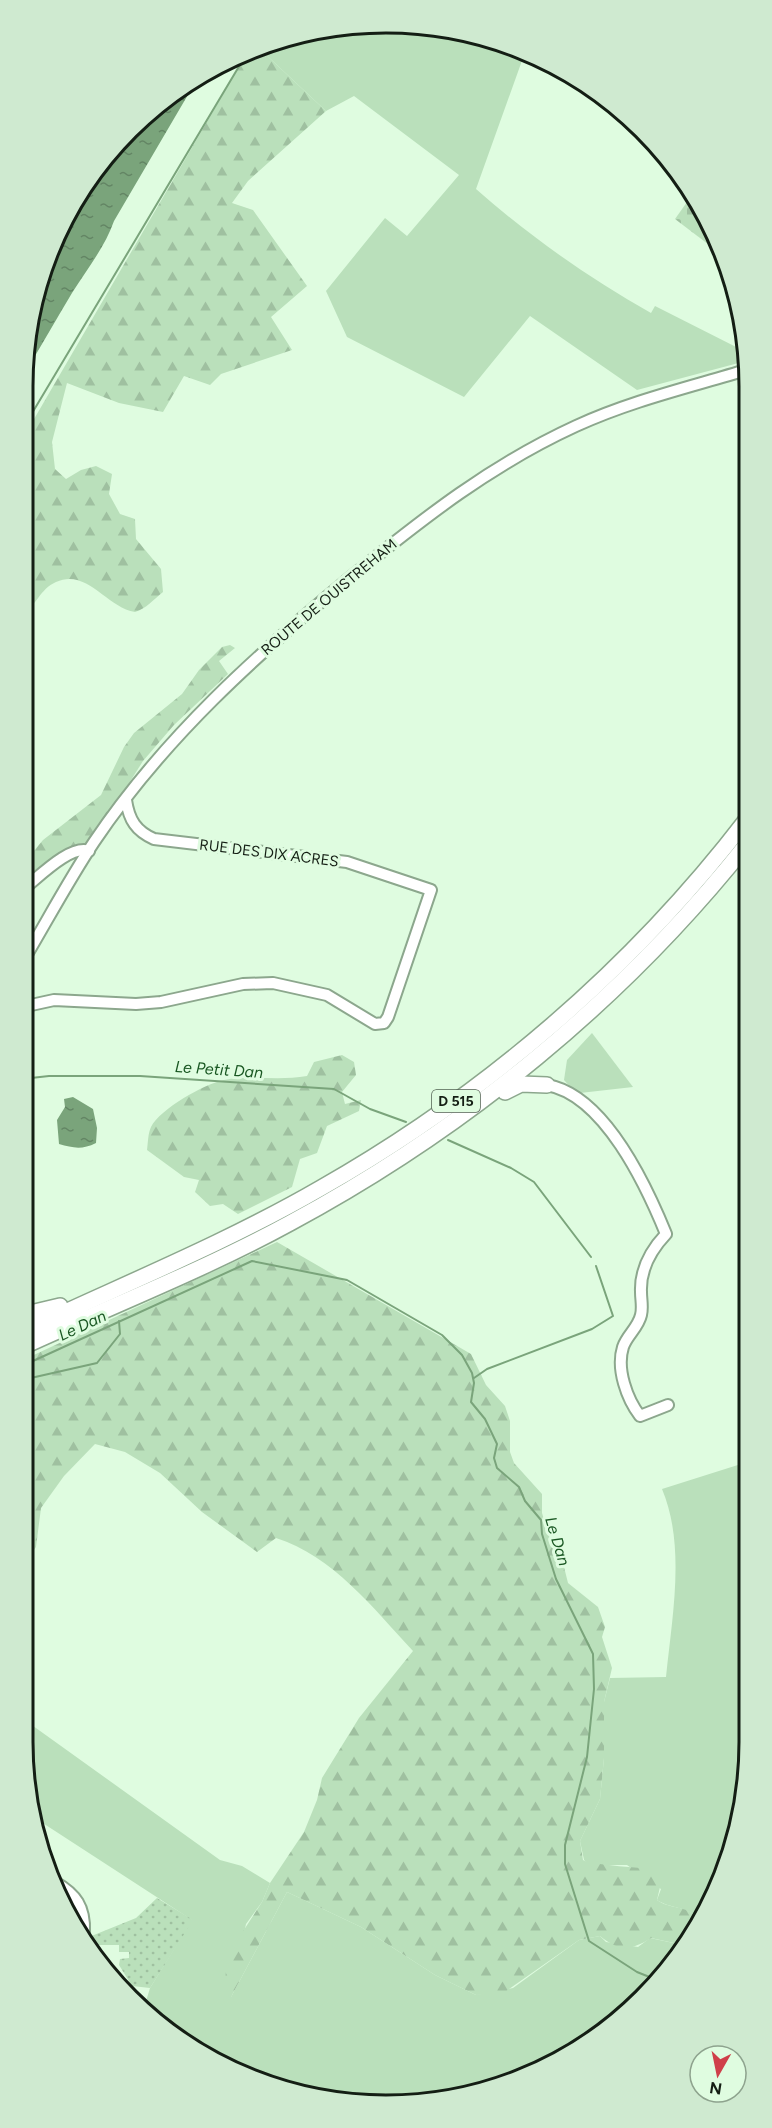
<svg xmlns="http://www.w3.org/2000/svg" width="772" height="2128" font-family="Figtree,sans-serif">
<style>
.green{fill:#bae0bb}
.forest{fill:url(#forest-firs)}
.cemetery{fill:url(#cemetery-stones)}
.park{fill:url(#park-dots)}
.water{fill:url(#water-ripples)}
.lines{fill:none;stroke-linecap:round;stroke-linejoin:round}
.stream{stroke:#7aa47b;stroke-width:2}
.minor-casing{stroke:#8ca78d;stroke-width:14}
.highway-casing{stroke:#8ca78d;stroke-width:18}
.minor{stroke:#fff;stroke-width:10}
.highway{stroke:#fff;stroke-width:15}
.labels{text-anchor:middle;stroke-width:6;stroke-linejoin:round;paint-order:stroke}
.shield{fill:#dffce0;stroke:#516151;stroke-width:1.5}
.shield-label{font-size:14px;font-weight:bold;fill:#141e14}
.street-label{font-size:15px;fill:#141e14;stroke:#dffce0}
.water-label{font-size:16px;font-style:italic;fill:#195722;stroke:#dffce0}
.rim{fill:none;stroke:#141e14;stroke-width:3}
</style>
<defs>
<pattern id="forest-firs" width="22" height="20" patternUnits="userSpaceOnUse" patternTransform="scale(1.5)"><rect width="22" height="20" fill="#bae0bb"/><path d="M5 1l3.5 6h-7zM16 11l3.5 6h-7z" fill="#9fc0a0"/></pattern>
<pattern id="cemetery-stones" width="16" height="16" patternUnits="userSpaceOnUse" patternTransform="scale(1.5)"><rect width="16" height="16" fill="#bae0bb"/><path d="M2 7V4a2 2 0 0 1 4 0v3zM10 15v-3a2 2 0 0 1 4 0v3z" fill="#9fc0a0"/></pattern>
<pattern id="park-dots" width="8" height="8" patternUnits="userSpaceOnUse" patternTransform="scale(1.5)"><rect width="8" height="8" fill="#bae0bb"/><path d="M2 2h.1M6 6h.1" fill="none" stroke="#9fc0a0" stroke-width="1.8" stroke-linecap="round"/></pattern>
<pattern id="water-ripples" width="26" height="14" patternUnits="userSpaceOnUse" patternTransform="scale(1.5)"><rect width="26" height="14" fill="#7aa47b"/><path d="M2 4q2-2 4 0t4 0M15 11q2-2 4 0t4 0" fill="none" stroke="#638564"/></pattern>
</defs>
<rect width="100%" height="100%" fill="#dffce0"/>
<g class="green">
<path d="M339,26l141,9 44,20 -48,134c53,47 113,89 175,124l4,-7 91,46v9l-109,29 -107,-74 -66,81 -117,-60 -21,-46 59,-73 22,18 52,-61 -105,-79 -28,15 -64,-60z"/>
<polygon points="592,1033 633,1087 580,1093 573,1090 564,1080 567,1060"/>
<path d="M749,1453v289l-12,94 -40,81c-10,-10 -28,-9 -40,-17l4,-11 -34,-24h-37l-6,-5 -4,-19 20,-42 4,-41v-56l6,-24 56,-1c6,-60 20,-131 -4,-188l79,-25z"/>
<polygon points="22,1718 220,1860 242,1866 270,1883 262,1902 246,1924 231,1997 287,1892 361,1927 435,1975 476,1995 513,1988 579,1940 600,1936 606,1942 638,1947 650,1938 683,1945 675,1963 588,2044 457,2098 338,2102 205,2057 144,2008 150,1988 192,1920 35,1818 23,1742"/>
</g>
<g class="forest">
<path d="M262,51l64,60 -78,70 -16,22 21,7 54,76 -36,31 21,33 -71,24 -11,11 -26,-9 -21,36 -44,-9 -52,-20 -15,59 3,27 11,10 15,-9 15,-4 16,8 -3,20 11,20 15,5 1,20 25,30 2,23c-9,7 -17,17 -28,20 -29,-5 -48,-44 -79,-30 -16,7 -20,24 -33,32v-176l221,-380z"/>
<polygon points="230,645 235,648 219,661 228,674 174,725 143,761 114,807 99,823 86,843 68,849 23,883 23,864 43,840 101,795 124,747 134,733 182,694 199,670 222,647"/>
<path d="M342,1055l12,7 2,13 -14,17 3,12 16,-4 -2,11 -32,15 -10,27 -17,6 -8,28 -54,27 -15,-10 -13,2 -15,-14 4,-12 -15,-3 -37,-27c1,-7 1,-17 4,-23 9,-18 53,-43 73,-47 26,-5 55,1 83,-4l7,-14z"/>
<path d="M277,1242l194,112 15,31 19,21 5,15v31l4,11 28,31v19l7,23 13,23 6,24 30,24 7,20 -3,10 10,31 -8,34v56l-4,41 -20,42 3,19c8,5 63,8 77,10l3,4 -6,26c12,9 28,5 40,17l-14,28 -32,-7c-20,13 -33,13 -51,-2l-21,4 -77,54 -26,1 -41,-20 -74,-48 -74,-35 -56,105 -7,-7 2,-19 12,-32 24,-37 8,-19 34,-51 13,-32 5,-22 37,-60 54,-67c-40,-43 -80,-95 -137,-113l-19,14 -55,-40 -42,-39 -35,-21 -30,-8 -31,32 -23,32 -5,39 -13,19v-206z"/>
</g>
<polygon class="cemetery" points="692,195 712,226 721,254 675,219"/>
<polygon class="park" points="157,1898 193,1920 150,1988 132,1986 119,1965 120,1959 129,1958 129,1952 119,1952 119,1945 91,1945 89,1937 136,1918"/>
<g class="water">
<path d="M199,76l-85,145c-9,26 -27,48 -42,72 -16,27 -32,54 -48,82l11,-83 63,-128z"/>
<path d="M73,1097l20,12 4,19 -1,15c-14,7 -23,5 -37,1l-2,-24 8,-13 -1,-8z"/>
</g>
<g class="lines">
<g class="stream">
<polyline points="22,430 244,58"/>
<polyline points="22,1079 49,1076 140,1076 334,1089 370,1109 406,1122"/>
<polyline points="448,1140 511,1168 534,1182 591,1257"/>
<polyline points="22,1366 252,1261 347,1280 442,1335 462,1355 472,1373 474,1383 471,1402 485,1419 497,1444 494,1458 497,1468 519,1487 525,1501 541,1520 542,1534 556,1579 593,1654 594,1689 587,1757 565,1845 565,1864 589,1941 637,1972 657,1980"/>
<polyline points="474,1378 487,1369 592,1329 613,1316 596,1266"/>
<polyline points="22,1380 97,1363 120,1334 119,1321"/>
</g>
<defs>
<g id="minor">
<path d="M22,890c15,-11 48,-46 67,-39"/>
<path d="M22,963c24,-40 46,-82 72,-121 70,-104 162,-187 258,-266 73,-59 139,-111 224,-150 54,-25 114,-39 170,-56"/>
<path d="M22,1007l32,-7 82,4 25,-2 82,-18 30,-1 54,12 48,29 9,-1 4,-6 43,-127 -84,-28 -193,-23c-18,-8 -25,-19 -28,-39"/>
<path d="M547,1085c57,10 99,100 119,149 -16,17 -26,35 -25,58 0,8 2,15 0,23 -3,13 -14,20 -18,32 -7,22 4,52 17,69l28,-11"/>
<path d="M55,1882c21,12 30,25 29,50"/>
</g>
<g id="highway">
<polyline points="505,1092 521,1084 547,1085"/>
<polyline points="22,1315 60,1306"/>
<path d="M22,1332c100,-47 204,-89 299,-144 164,-93 311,-219 426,-369"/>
<path d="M22,1347c89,-41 182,-77 268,-124 175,-94 333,-223 457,-379"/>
</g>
</defs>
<use href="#minor" class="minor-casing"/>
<use href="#highway" class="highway-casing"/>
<use href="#minor" class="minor"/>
<use href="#highway" class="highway"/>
</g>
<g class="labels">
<rect class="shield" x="432" y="1090" width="48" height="22" rx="4.5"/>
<g class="shield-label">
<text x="456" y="1106">D 515</text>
</g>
<g class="street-label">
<text transform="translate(329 597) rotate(-40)" y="5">ROUTE DE OUISTREHAM</text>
<text transform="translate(269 853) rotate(7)" y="5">RUE DES DIX ACRES</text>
</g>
<g class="water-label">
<text transform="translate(219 1069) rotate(4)" y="6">Le Petit Dan</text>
<text transform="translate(82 1325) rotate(-25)" y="6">Le Dan</text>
<text transform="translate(558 1541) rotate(73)" y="6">Le Dan</text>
</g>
</g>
<path d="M0 0H772V2128H0ZM386 33H386A353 353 0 0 1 739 386V1742A353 353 0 0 1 386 2095H386A353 353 0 0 1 33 1742V386A353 353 0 0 1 386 33Z" fill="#cfead0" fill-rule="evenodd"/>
<path class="rim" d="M386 33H386A353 353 0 0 1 739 386V1742A353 353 0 0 1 386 2095H386A353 353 0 0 1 33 1742V386A353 353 0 0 1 386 33Z"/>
<g transform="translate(718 2074) rotate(189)"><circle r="28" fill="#dffce0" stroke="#8ea38e" stroke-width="1.5"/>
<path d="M0-4.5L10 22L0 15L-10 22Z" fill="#cf3f49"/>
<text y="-9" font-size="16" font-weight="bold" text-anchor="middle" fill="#141e14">N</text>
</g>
</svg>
